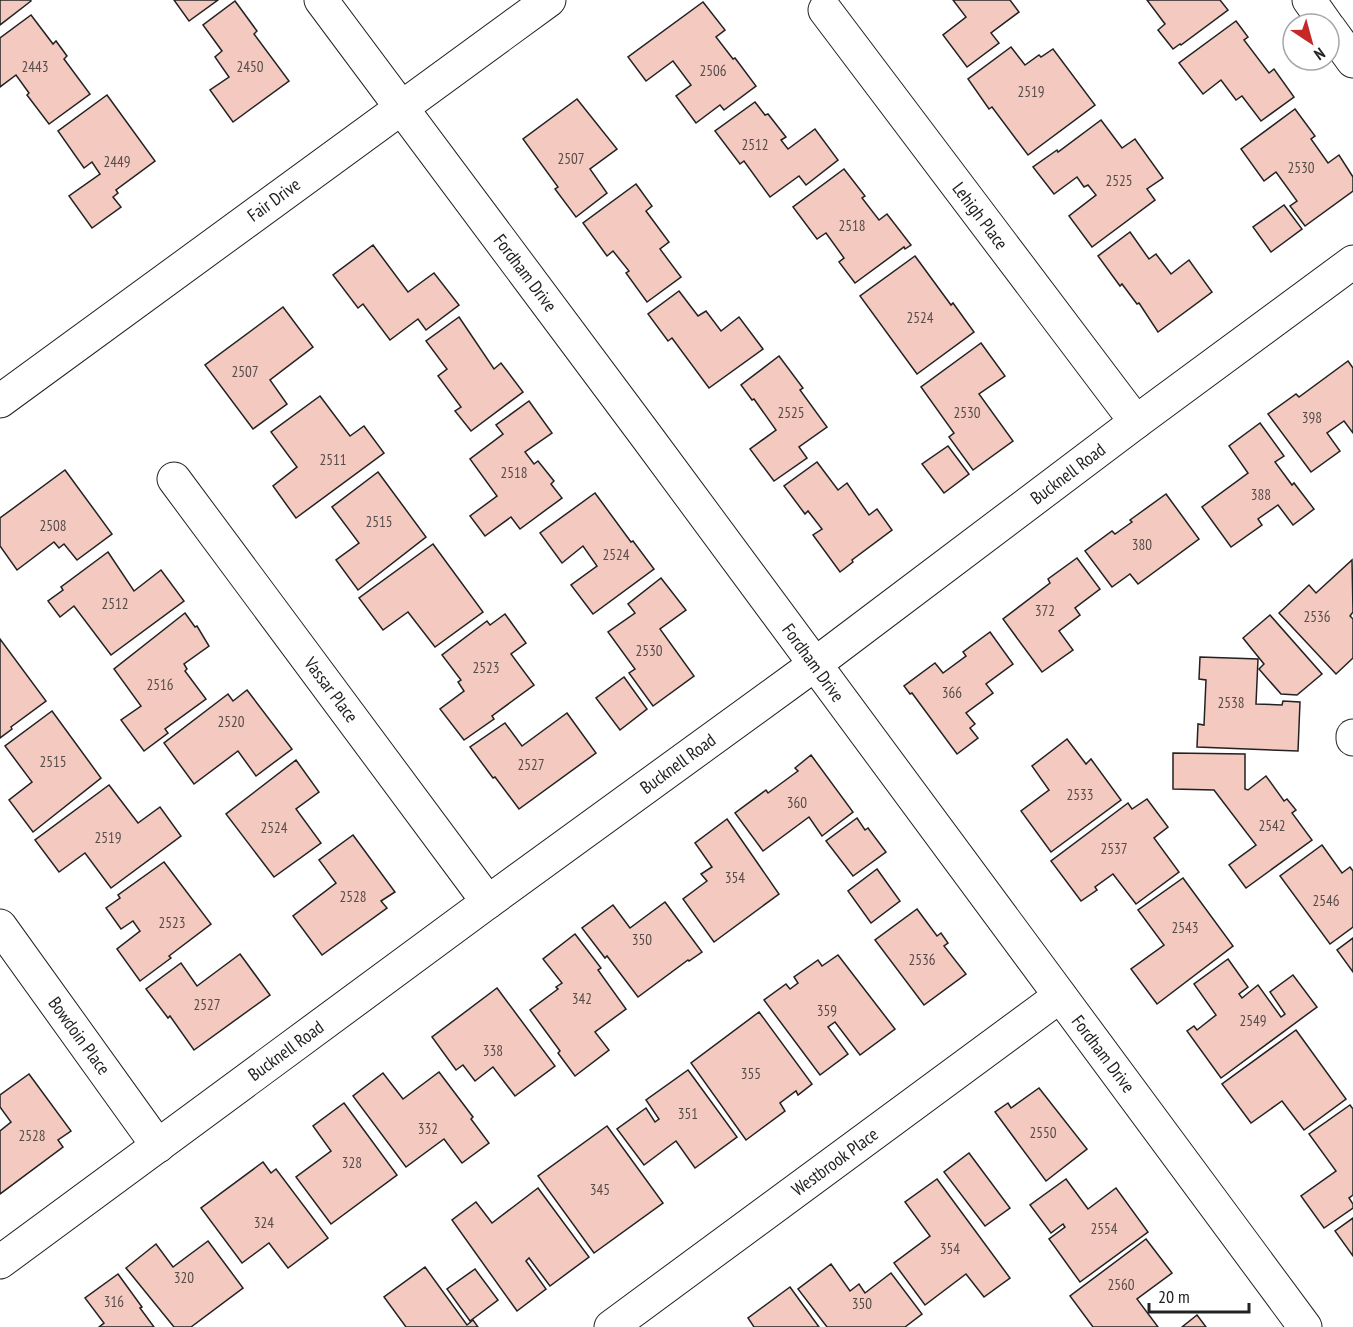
<svg xmlns="http://www.w3.org/2000/svg" width="1353" height="1327" font-family="'PT Sans Narrow',sans-serif">
<style>
.building{fill:#f3c9c0;stroke:#222;stroke-width:1.5}
.lines{fill:none;stroke-linecap:round;stroke-linejoin:round}
.minor-casing{stroke:#222;stroke-width:35}
.major-casing{stroke:#222;stroke-width:35}
.minor{stroke:#fff;stroke-width:33}
.major{stroke:#fff;stroke-width:33}
.labels{text-anchor:middle;stroke-width:4.5;stroke-linejoin:round;paint-order:stroke}
.number-label{font-size:15px;fill:#564c4a}
.street-label{font-size:18px;fill:#222;stroke:#fff}
</style>
<rect width="100%" height="100%" fill="#fff"/>
<g class="building">
<polygon points="0,0 30,0 31,1 0,25"/>
<polygon points="174,0 218,0 189,21"/>
<polygon points="953,0 1010,0 1019,12 991,33 999,43 967,67 943,35 966,17"/>
<polygon points="1147,0 1220,0 1228,10 1181,45 1180,44 1173,49 1158,30 1165,24"/>
<polygon points="235,1 257,31 254,34 289,81 233,122 210,90 229,77 215,57 222,51 203,25"/>
<polygon points="703,2 725,30 716,37 733,59 735,58 756,86 724,110 720,105 696,123 676,96 691,85 673,61 646,81 628,57"/>
<polygon points="31,15 53,44 56,41 67,56 64,59 90,94 49,124 27,95 29,93 16,75 0,87 0,38"/>
<polygon points="1236,21 1248,37 1244,40 1269,73 1274,69 1294,97 1261,121 1242,96 1236,100 1221,80 1203,94 1179,63"/>
<polygon points="1011,47 1025,65 1039,55 1041,57 1053,49 1095,105 1028,155 992,107 989,109 968,79"/>
<polygon points="107,95 155,161 116,190 118,193 113,197 121,207 92,228 69,196 100,174 92,162 84,168 58,131"/>
<polygon points="577,99 617,149 590,169 607,193 576,217 555,189 558,187 523,139"/>
<polygon points="755,102 765,115 768,114 786,137 781,140 788,149 815,129 838,160 806,185 799,176 770,197 744,161 740,164 715,131"/>
<polygon points="1295,109 1315,136 1311,139 1328,163 1339,155 1353,177 1353,191 1305,226 1290,206 1297,201 1276,172 1264,181 1241,149"/>
<polygon points="1101,120 1122,148 1135,139 1163,178 1147,189 1155,200 1092,247 1069,216 1096,195 1088,185 1084,187 1077,177 1054,194 1033,167 1057,150 1058,152"/>
<polygon points="844,169 865,196 862,198 879,220 887,214 911,245 905,249 904,247 855,283 839,262 844,258 826,233 817,239 793,207"/>
<polygon points="636,184 652,206 646,211 669,242 660,249 681,277 647,302 626,273 629,271 613,251 607,256 583,223"/>
<polygon points="1284,205 1302,229 1271,252 1253,227"/>
<polygon points="1130,232 1149,259 1156,254 1171,274 1189,260 1212,292 1158,332 1139,303 1137,304 1122,284 1120,286 1098,256"/>
<polygon points="373,245 408,292 434,273 459,305 426,330 418,319 390,340 363,304 358,308 333,275"/>
<polygon points="915,256 951,305 953,303 974,332 917,374 860,296"/>
<polygon points="679,291 698,316 706,311 721,331 739,317 763,349 709,388 672,338 668,341 648,314"/>
<polygon points="283,307 313,347 270,380 287,404 253,429 205,365"/>
<polygon points="459,317 494,369 501,363 523,392 471,431 455,411 461,407 438,376 447,369 426,341"/>
<polygon points="981,343 1005,376 979,394 1013,441 973,470 949,437 954,433 921,387"/>
<polygon points="779,356 803,388 800,390 827,427 799,447 807,458 774,481 750,449 776,430 754,399 752,400 741,385"/>
<polygon points="1348,361 1353,368 1353,433 1344,421 1327,433 1340,451 1311,472 1268,414 1296,394 1299,397"/>
<polygon points="320,396 350,436 364,426 384,453 296,518 273,486 297,467 271,432"/>
<polygon points="529,401 552,433 525,452 534,464 538,461 554,481 551,484 562,498 520,529 511,517 485,536 470,516 497,496 470,459 503,434 496,425"/>
<polygon points="1260,423 1284,456 1275,462 1292,485 1294,483 1314,509 1293,525 1278,505 1258,519 1262,525 1231,547 1202,507 1248,473 1229,446"/>
<polygon points="948,446 969,474 944,493 922,464"/>
<polygon points="817,462 838,490 847,483 869,515 877,509 892,530 852,560 853,562 840,572 813,535 822,529 808,511 805,514 784,486"/>
<polygon points="65,470 112,534 77,560 64,544 59,548 54,542 17,570 0,546 0,518"/>
<polygon points="378,472 426,537 358,590 336,560 359,543 332,507"/>
<polygon points="595,493 631,542 633,541 654,569 593,614 571,585 597,566 583,546 562,563 540,533"/>
<polygon points="1166,494 1199,539 1138,584 1130,574 1112,587 1085,551 1112,531 1115,534 1132,522 1130,520"/>
<polygon points="433,544 483,612 435,647 408,612 383,630 359,598"/>
<polygon points="108,552 134,591 161,570 184,601 111,655 74,606 60,617 48,601 63,590 61,587"/>
<polygon points="1077,558 1100,589 1075,608 1080,615 1059,631 1073,650 1042,672 1003,619 1050,583 1048,579"/>
<polygon points="1352,560 1353,612 1350,616 1353,619 1353,658 1336,674 1279,613 1309,585 1316,593"/>
<polygon points="661,578 686,610 660,629 694,676 653,706 629,673 635,669 608,632 635,613 628,604"/>
<polygon points="185,613 195,627 197,626 209,646 184,664 187,669 185,671 206,699 165,729 168,733 144,751 121,720 141,706 114,669"/>
<polygon points="505,614 526,643 511,654 534,685 492,716 494,719 464,740 440,709 464,691 458,682 461,680 442,655 487,621 490,625"/>
<polygon points="1270,615 1322,674 1297,695 1281,694 1259,669 1264,664 1243,638"/>
<polygon points="990,632 1013,664 986,684 993,693 966,713 975,724 970,728 978,738 957,754 912,693 910,694 904,686 935,663 943,673 966,656 963,652"/>
<polygon points="0,639 46,701 11,727 12,729 0,738"/>
<polygon points="1200,657 1258,659 1256,704 1282,705 1283,701 1300,702 1298,751 1197,747 1198,724 1204,725 1206,680 1199,679"/>
<polygon points="624,677 647,709 620,730 596,698"/>
<polygon points="247,690 292,749 256,776 238,751 194,784 164,743 228,694 233,701"/>
<polygon points="52,711 101,778 33,832 9,800 32,782 5,746"/>
<polygon points="567,713 596,753 519,809 495,777 493,778 470,747 505,723 522,746"/>
<polygon points="1067,739 1086,764 1091,759 1121,800 1051,852 1021,811 1049,790 1032,766"/>
<polygon points="1173,753 1245,754 1245,789 1248,790 1266,776 1284,801 1287,799 1296,810 1292,813 1312,840 1246,888 1229,865 1256,845 1214,790 1173,789"/>
<polygon points="811,755 853,812 822,836 809,817 763,851 735,813 766,790 768,793 798,771 795,768"/>
<polygon points="296,760 319,792 296,809 321,843 274,877 226,814"/>
<polygon points="109,785 138,823 160,807 181,836 111,888 85,853 59,872 35,840"/>
<polygon points="1147,799 1168,827 1154,838 1179,872 1136,904 1113,874 1095,887 1097,890 1081,901 1051,861 1128,803 1132,809"/>
<polygon points="857,818 865,830 868,828 886,852 853,876 826,841"/>
<polygon points="727,819 779,894 714,942 683,899 707,881 701,874 712,867 695,843"/>
<polygon points="353,835 395,892 381,901 387,908 322,955 293,916 336,883 319,860"/>
<polygon points="1322,845 1342,873 1350,867 1353,871 1353,927 1330,944 1280,876"/>
<polygon points="164,862 211,924 169,956 171,958 140,981 117,949 140,931 133,921 121,929 106,908 120,898 118,895"/>
<polygon points="877,869 900,901 871,923 848,891"/>
<polygon points="1183,878 1233,946 1157,1004 1131,969 1164,945 1138,910"/>
<polygon points="665,902 702,952 689,961 688,960 638,997 607,956 605,958 582,928 613,905 630,928"/>
<polygon points="917,909 937,936 941,933 948,943 944,946 966,974 924,1005 875,940"/>
<polygon points="575,934 601,968 598,970 626,1009 595,1032 609,1050 575,1076 558,1053 560,1051 530,1010 558,989 556,987 562,983 543,959"/>
<polygon points="1353,938 1353,972 1337,950"/>
<polygon points="240,954 270,995 194,1050 170,1016 168,1018 146,989 181,963 197,986"/>
<polygon points="838,955 895,1029 860,1055 835,1022 828,1027 848,1054 820,1075 764,1000 786,984 790,989 798,983 794,977 818,960 822,966"/>
<polygon points="1228,959 1248,987 1239,994 1242,998 1258,985 1281,1017 1285,1014 1270,992 1293,975 1317,1007 1221,1078 1187,1031 1194,1026 1197,1030 1216,1015 1194,984"/>
<polygon points="497,988 555,1066 515,1096 493,1067 475,1081 463,1065 456,1070 432,1037"/>
<polygon points="759,1012 812,1084 798,1095 796,1091 780,1103 785,1111 746,1140 691,1063"/>
<polygon points="1296,1030 1346,1099 1304,1130 1282,1101 1251,1123 1222,1084"/>
<polygon points="688,1070 737,1137 695,1168 676,1141 644,1165 617,1129 646,1108 655,1122 659,1119 646,1100"/>
<polygon points="439,1072 473,1117 471,1119 489,1143 462,1163 444,1139 406,1167 353,1096 383,1073 403,1099"/>
<polygon points="29,1074 71,1131 58,1140 63,1147 0,1194 0,1131 11,1122 0,1107 0,1095"/>
<polygon points="1039,1088 1087,1149 1046,1181 995,1112 1008,1103 1011,1108"/>
<polygon points="344,1103 397,1175 331,1224 296,1177 331,1151 313,1126"/>
<polygon points="1350,1105 1353,1109 1353,1195 1349,1198 1353,1204 1353,1208 1324,1228 1301,1196 1336,1171 1309,1134"/>
<polygon points="607,1126 663,1203 594,1253 538,1176"/>
<polygon points="969,1153 1010,1208 985,1226 944,1172"/>
<polygon points="263,1162 271,1173 276,1169 328,1238 288,1268 269,1243 242,1263 201,1208"/>
<polygon points="937,1179 1010,1278 984,1297 966,1274 925,1305 894,1263 930,1236 905,1202"/>
<polygon points="1066,1179 1088,1209 1116,1188 1148,1232 1080,1282 1049,1239 1065,1227 1063,1224 1051,1233 1030,1205"/>
<polygon points="538,1188 589,1257 550,1286 529,1258 526,1261 546,1289 517,1311 452,1220 476,1202 492,1223"/>
<polygon points="1353,1218 1353,1256 1335,1231"/>
<polygon points="1146,1239 1172,1273 1137,1299 1158,1327 1093,1327 1070,1296"/>
<polygon points="208,1241 243,1288 191,1327 174,1327 126,1268 156,1244 173,1267"/>
<polygon points="831,1264 850,1291 859,1284 865,1293 891,1273 922,1314 905,1327 827,1327 798,1289"/>
<polygon points="425,1267 467,1325 473,1320 478,1327 406,1327 384,1297"/>
<polygon points="475,1269 498,1300 470,1321 447,1289"/>
<polygon points="118,1274 142,1307 140,1308 154,1327 99,1327 104,1323 85,1298"/>
<polygon points="790,1287 819,1327 754,1327 748,1318"/>
<polygon points="1197,1315 1206,1327 1182,1327"/>
</g>
<g class="lines">
<defs>
<g id="minor">
<polyline points="321,0 647,437 1305,1327"/>
<polyline points="1309,0 1326,24"/>
<polyline points="825,10 1136,422"/>
<polyline points="1329,28 1353,61"/>
<polyline points="174,479 488,902"/>
<polyline points="1353,736 1353,739"/>
<polyline points="0,926 158,1146"/>
<polyline points="0,1262 488,902 814,665 1136,422 1353,262"/>
<polyline points="611,1327 1060,996"/>
</g>
<polyline id="major" points="0,401 549,0"/>
</defs>
<use href="#minor" class="minor-casing"/>
<use href="#major" class="major-casing"/>
<use href="#minor" class="minor"/>
<use href="#major" class="major"/>
</g>
<g class="labels">
<g class="number-label">
<text x="35" y="72">2443</text>
<text x="250" y="72">2450</text>
<text x="713" y="76">2506</text>
<text x="1031" y="97">2519</text>
<text x="755" y="150">2512</text>
<text x="571" y="164">2507</text>
<text x="117" y="167">2449</text>
<text x="1301" y="173">2530</text>
<text x="1119" y="186">2525</text>
<text x="852" y="231">2518</text>
<text x="920" y="323">2524</text>
<text x="245" y="377">2507</text>
<text x="791" y="418">2525</text>
<text x="967" y="418">2530</text>
<text x="1312" y="423">398</text>
<text x="333" y="465">2511</text>
<text x="514" y="478">2518</text>
<text x="1261" y="500">388</text>
<text x="379" y="527">2515</text>
<text x="53" y="531">2508</text>
<text x="1142" y="550">380</text>
<text x="616" y="560">2524</text>
<text x="115" y="609">2512</text>
<text x="1045" y="616">372</text>
<text x="1317" y="622">2536</text>
<text x="649" y="656">2530</text>
<text x="486" y="673">2523</text>
<text x="160" y="690">2516</text>
<text x="952" y="698">366</text>
<text x="1231" y="708">2538</text>
<text x="231" y="727">2520</text>
<text x="53" y="767">2515</text>
<text x="531" y="770">2527</text>
<text x="1080" y="800">2533</text>
<text x="797" y="808">360</text>
<text x="1272" y="831">2542</text>
<text x="274" y="833">2524</text>
<text x="108" y="843">2519</text>
<text x="1114" y="854">2537</text>
<text x="735" y="883">354</text>
<text x="353" y="902">2528</text>
<text x="1326" y="906">2546</text>
<text x="172" y="928">2523</text>
<text x="1185" y="933">2543</text>
<text x="642" y="945">350</text>
<text x="922" y="965">2536</text>
<text x="582" y="1004">342</text>
<text x="207" y="1010">2527</text>
<text x="827" y="1016">359</text>
<text x="1253" y="1026">2549</text>
<text x="493" y="1056">338</text>
<text x="751" y="1079">355</text>
<text x="688" y="1119">351</text>
<text x="428" y="1134">332</text>
<text x="1043" y="1138">2550</text>
<text x="32" y="1141">2528</text>
<text x="352" y="1168">328</text>
<text x="600" y="1195">345</text>
<text x="264" y="1228">324</text>
<text x="1104" y="1234">2554</text>
<text x="950" y="1254">354</text>
<text x="184" y="1283">320</text>
<text x="1121" y="1290">2560</text>
<text x="114" y="1307">316</text>
<text x="862" y="1309">350</text>
</g>
<g class="street-label">
<text transform="translate(274 200) rotate(-36)" y="6">Fair Drive</text>
<text transform="translate(980 216) rotate(53)" y="6">Lehigh Place</text>
<text transform="translate(525 273) rotate(53)" y="6">Fordham Drive</text>
<text transform="translate(1068 474) rotate(-37)" y="6">Bucknell Road</text>
<text transform="translate(813 663) rotate(54)" y="6">Fordham Drive</text>
<text transform="translate(331 690) rotate(53)" y="6">Vassar Place</text>
<text transform="translate(678 764) rotate(-36)" y="6">Bucknell Road</text>
<text transform="translate(79 1036) rotate(54)" y="6">Bowdoin Place</text>
<text transform="translate(286 1051) rotate(-36)" y="6">Bucknell Road</text>
<text transform="translate(1103 1054) rotate(53)" y="6">Fordham Drive</text>
<text transform="translate(835 1162) rotate(-36)" y="6">Westbrook Place</text>
</g>
</g>
<g transform="translate(1311 42) rotate(144)"><circle r="28" fill="#ffffff" stroke="#a7a7a7" stroke-width="1.5"/>
<path d="M0-4.5L10 22L0 15L-10 22Z" fill="#c62828"/>
<text y="-9" font-size="16" font-weight="bold" text-anchor="middle" fill="#222222">N</text>
</g>
<path d="M1149 1303v9h100v-9" fill="none" stroke="#222222" stroke-width="3"/>
<text x="1158" y="1303" font-size="18" fill="#222222" stroke="#ffffff" stroke-width="4.5" paint-order="stroke">20 m</text>
</svg>
